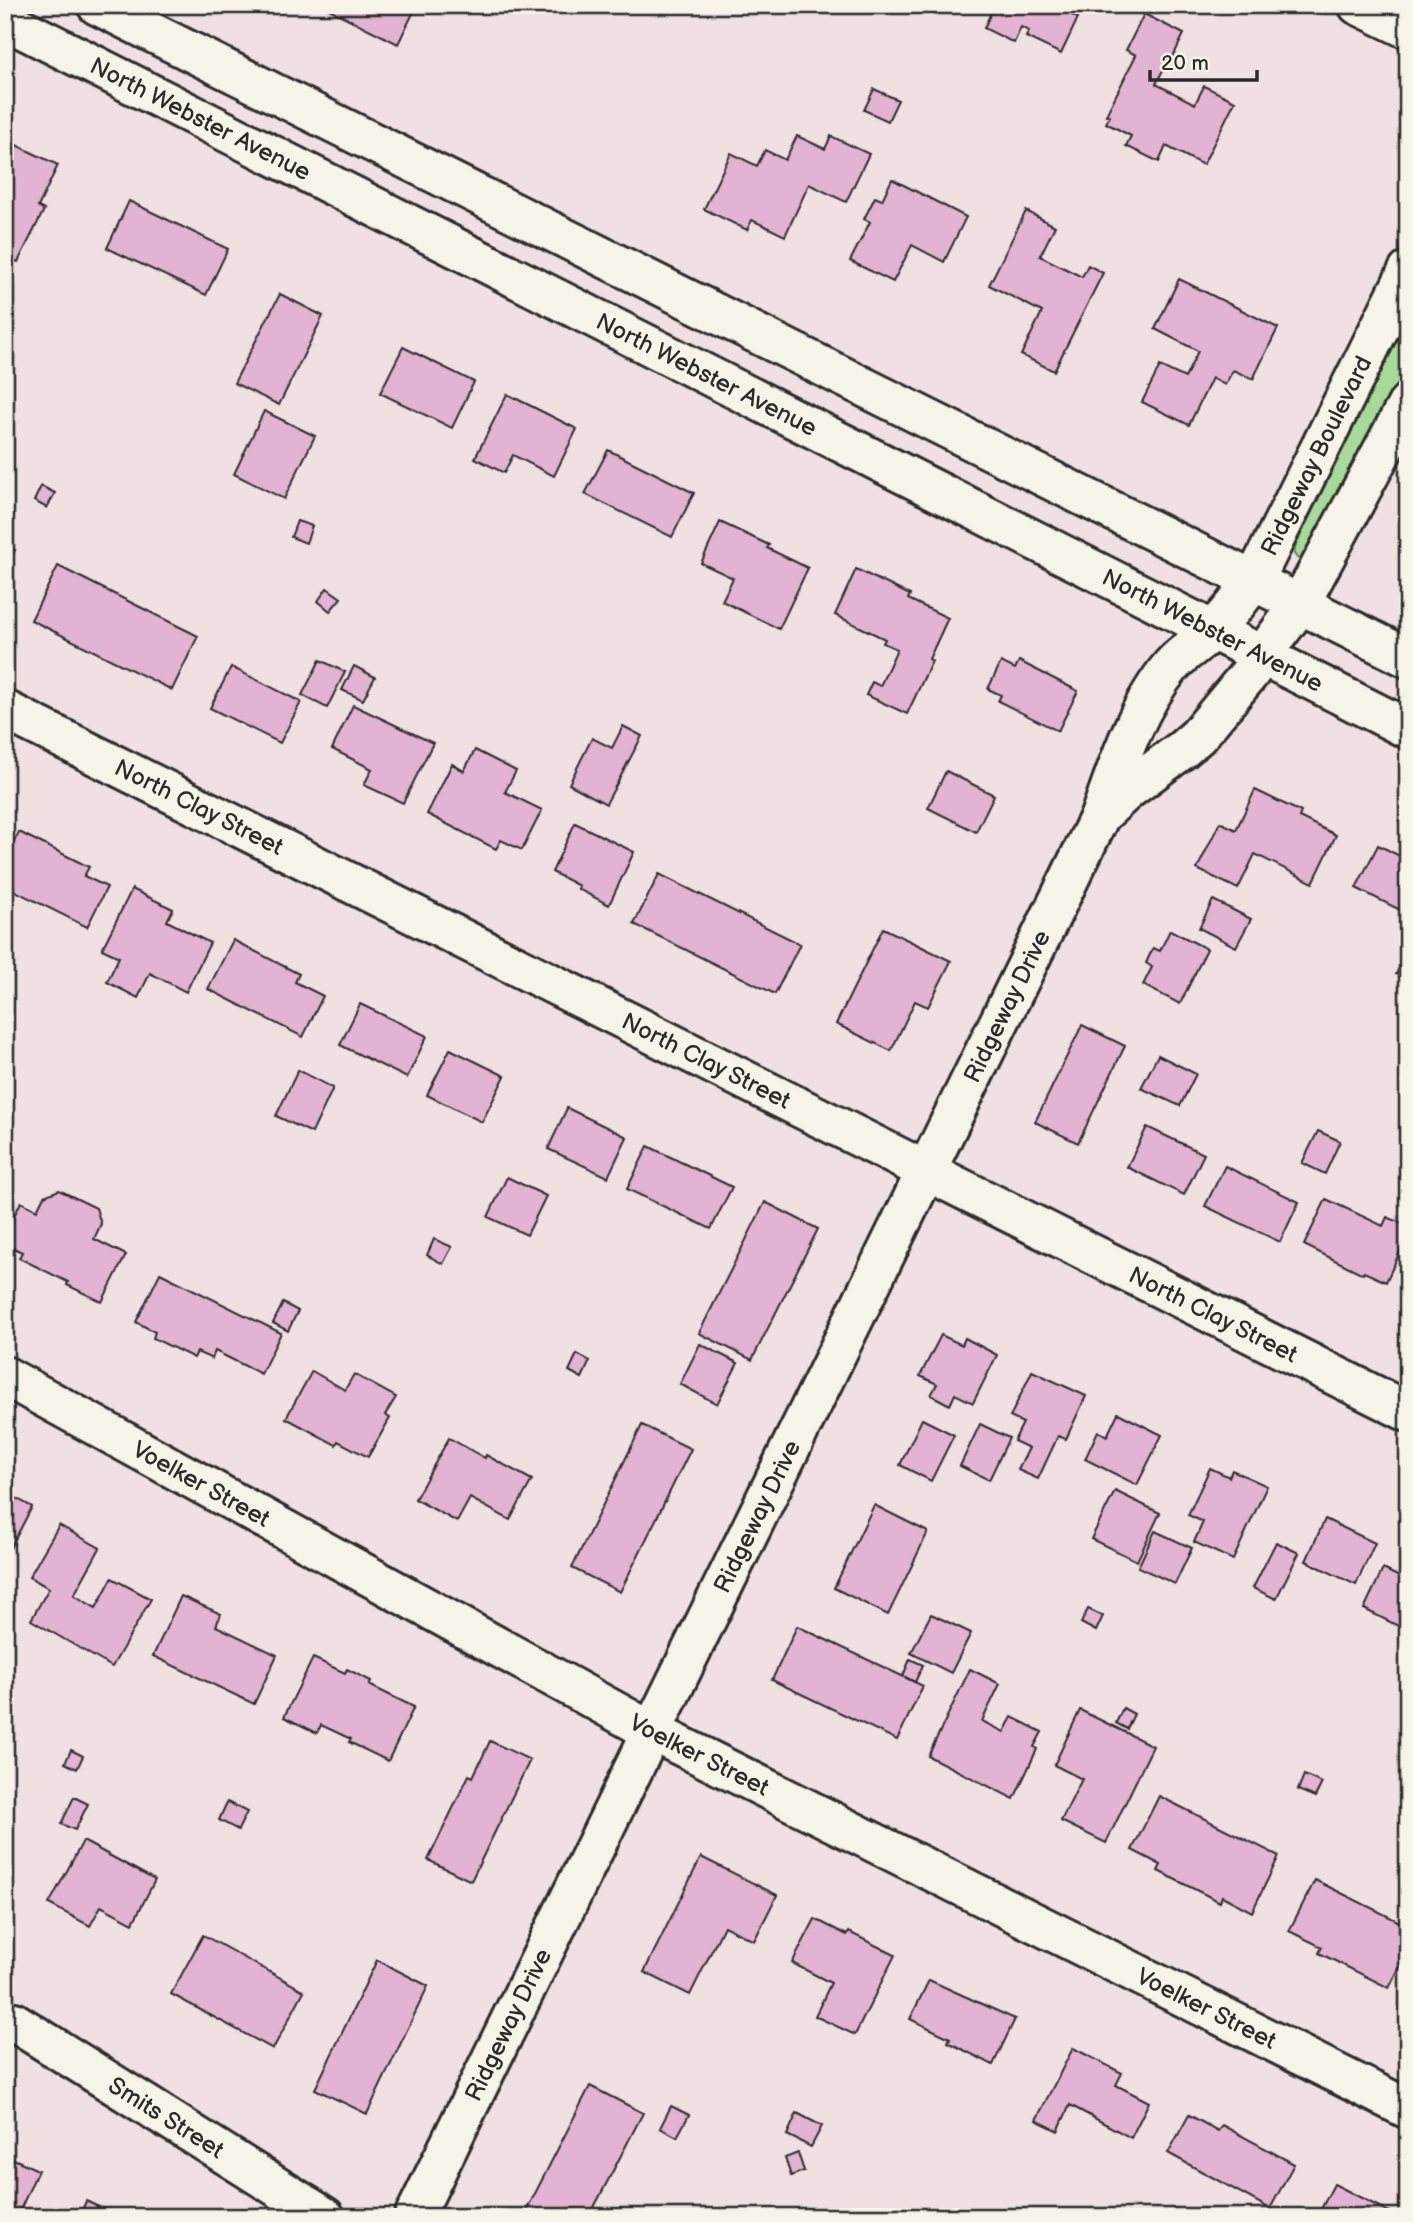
<svg xmlns="http://www.w3.org/2000/svg" width="1413" height="2222" font-family="'Balsamiq Sans',sans-serif">
<style>
.green{fill:#a7d99a;stroke:#698262;stroke-width:2}
.building{fill:#e3b3d3;stroke:#2b2b2b;stroke-width:2}
.lines{fill:none;stroke-linecap:round;stroke-linejoin:round}
.minor-casing{stroke:#2b2b2b;stroke-width:44}
.secondary-casing{stroke:#2b2b2b;stroke-width:44}
.minor{stroke:#f7f3e8;stroke-width:38}
.secondary{stroke:#f7f3e8;stroke-width:38}
.labels{text-anchor:middle;stroke-width:7;stroke-linejoin:round;paint-order:stroke}
.street-label{font-size:24px;fill:#2b2b2b;stroke:#f7f3e8}
</style>
<rect width="100%" height="100%" fill="#f1e0e2"/>
<filter id="ink" filterUnits="userSpaceOnUse"><feTurbulence type="fractalNoise" baseFrequency=".0143" numOctaves="2"/><feDisplacementMap in="SourceGraphic" scale="14" xChannelSelector="R" yChannelSelector="G"/><feConvolveMatrix kernelMatrix="1 2 1 2 8 2 1 2 1" color-interpolation-filters="sRGB"/></filter>
<g filter="url(#ink)">
<polygon class="green" points="1408,314 1408,366 1306,555 1301,560 1297,558 1294,554 1296,544"/>
<g class="building">
<polygon points="321,5 417,5 398,44"/>
<polygon points="992,5 1051,5 1078,18 1061,54 1026,37 1029,31 1021,27 1014,43 984,28 994,6"/>
<polygon points="1144,14 1184,34 1166,71 1163,70 1156,84 1195,104 1204,86 1235,101 1203,165 1166,146 1159,162 1126,146 1131,136 1106,123 1110,116 1106,115 1136,55 1126,50"/>
<polygon points="874,89 898,100 888,121 864,110"/>
<polygon points="797,136 825,149 831,136 869,154 846,202 809,184 785,236 752,220 747,230 704,209 731,153 757,166 765,150 785,160"/>
<polygon points="12,143 58,165 38,207 44,210 18,262 5,256 5,157"/>
<polygon points="892,179 966,217 944,262 912,245 893,282 850,261 870,222 864,219 875,197 882,200"/>
<polygon points="129,201 228,249 206,295 107,248"/>
<polygon points="1026,211 1055,226 1040,256 1082,277 1088,265 1103,273 1054,371 1021,355 1042,312 989,285"/>
<polygon points="1179,279 1278,328 1253,379 1233,370 1225,385 1212,378 1189,425 1142,402 1160,366 1185,378 1198,351 1155,329"/>
<polygon points="280,294 323,316 279,405 234,383"/>
<polygon points="403,347 474,382 452,428 380,393"/>
<polygon points="507,394 577,429 554,476 513,455 504,473 475,458"/>
<polygon points="264,411 315,436 284,499 234,474"/>
<polygon points="608,450 694,493 672,537 585,494"/>
<polygon points="41,486 55,493 47,508 34,501"/>
<polygon points="297,521 312,526 306,543 291,537"/>
<polygon points="720,522 769,545 767,548 808,568 779,629 722,601 733,578 701,563"/>
<polygon points="5,546 15,550 5,568"/>
<polygon points="58,566 198,636 172,690 31,620"/>
<polygon points="856,569 910,595 908,599 948,618 929,659 932,661 907,714 866,695 872,682 880,686 897,649 883,643 885,639 835,615"/>
<polygon points="327,588 341,598 330,611 318,601"/>
<polygon points="320,660 345,672 327,708 302,695"/>
<polygon points="1019,661 1078,691 1058,731 998,701 1001,695 988,689 1001,662 1015,669"/>
<polygon points="354,666 375,677 363,700 342,690"/>
<polygon points="231,667 301,702 280,743 210,708"/>
<polygon points="353,705 433,743 403,803 364,785 372,769 332,749"/>
<polygon points="623,726 642,736 606,804 569,784 592,738 612,748"/>
<polygon points="475,750 516,771 505,792 542,810 522,850 501,840 496,849 427,814 452,764 464,771"/>
<polygon points="946,771 994,795 976,832 928,808"/>
<polygon points="1255,790 1301,812 1299,817 1336,835 1313,883 1255,854 1238,889 1197,869 1220,822 1236,830"/>
<polygon points="575,823 634,852 609,905 578,889 579,886 552,872"/>
<polygon points="19,832 89,867 84,876 107,887 87,927 5,886 5,859"/>
<polygon points="1378,845 1408,860 1408,914 1356,888"/>
<polygon points="659,874 800,944 775,994 634,924"/>
<polygon points="132,889 173,909 167,921 210,943 186,992 150,973 138,998 107,982 119,957 102,949"/>
<polygon points="1213,900 1251,919 1236,947 1199,928"/>
<polygon points="883,928 951,961 928,1007 915,1001 891,1051 836,1024"/>
<polygon points="1170,930 1207,949 1180,1004 1143,985 1152,967 1146,963 1153,948 1160,951"/>
<polygon points="233,940 299,974 295,982 323,996 303,1037 208,989"/>
<polygon points="1408,951 1408,980 1396,974"/>
<polygon points="360,1004 427,1036 407,1078 340,1045"/>
<polygon points="1082,1025 1125,1046 1078,1143 1035,1122"/>
<polygon points="450,1049 505,1076 482,1122 427,1095"/>
<polygon points="1158,1055 1196,1074 1180,1106 1141,1088"/>
<polygon points="298,1070 333,1088 312,1133 276,1116"/>
<polygon points="567,1108 627,1137 608,1177 548,1149"/>
<polygon points="1147,1127 1204,1154 1184,1195 1127,1167"/>
<polygon points="1318,1131 1340,1141 1325,1174 1302,1163"/>
<polygon points="648,1146 732,1187 711,1229 627,1189"/>
<polygon points="1225,1166 1299,1202 1280,1242 1205,1206"/>
<polygon points="507,1177 546,1196 527,1235 488,1217"/>
<polygon points="59,1190 96,1208 101,1224 94,1239 126,1255 102,1302 67,1285 68,1282 19,1258 22,1252 5,1244 5,1234 21,1202 37,1210 44,1196"/>
<polygon points="1326,1199 1383,1226 1387,1217 1408,1226 1408,1234 1386,1282 1364,1272 1363,1274 1304,1245"/>
<polygon points="765,1202 818,1229 752,1360 699,1333"/>
<polygon points="434,1239 452,1247 443,1264 427,1255"/>
<polygon points="160,1273 281,1333 261,1374 215,1351 212,1359 197,1352 194,1358 153,1338 155,1332 136,1322"/>
<polygon points="283,1303 298,1311 288,1331 273,1323"/>
<polygon points="941,1335 962,1345 965,1338 997,1355 973,1403 955,1394 950,1405 931,1395 937,1384 920,1376"/>
<polygon points="700,1344 738,1363 717,1404 680,1384"/>
<polygon points="577,1354 590,1361 582,1378 569,1371"/>
<polygon points="312,1371 345,1390 354,1374 396,1397 385,1415 390,1418 368,1457 338,1441 336,1445 286,1418"/>
<polygon points="1032,1371 1086,1396 1066,1439 1058,1436 1038,1479 1018,1470 1029,1448 1014,1441 1023,1423 1010,1417"/>
<polygon points="1118,1413 1162,1435 1137,1485 1085,1459 1098,1431 1107,1436"/>
<polygon points="922,1419 954,1435 931,1481 900,1465"/>
<polygon points="980,1424 1009,1438 989,1480 960,1466"/>
<polygon points="642,1425 691,1449 620,1592 572,1568"/>
<polygon points="449,1438 485,1458 486,1455 532,1480 510,1520 470,1498 457,1522 415,1499"/>
<polygon points="1210,1468 1229,1477 1232,1470 1267,1486 1233,1560 1194,1542 1203,1522 1188,1515"/>
<polygon points="1115,1491 1160,1513 1137,1561 1091,1539"/>
<polygon points="5,1492 32,1507 5,1558"/>
<polygon points="874,1505 928,1532 888,1615 834,1588"/>
<polygon points="1325,1519 1375,1543 1356,1585 1306,1561"/>
<polygon points="59,1525 100,1548 74,1595 96,1608 112,1578 151,1599 112,1667 31,1620 49,1588 29,1577"/>
<polygon points="1155,1531 1192,1548 1175,1584 1138,1567"/>
<polygon points="1276,1542 1299,1553 1276,1599 1253,1588"/>
<polygon points="1383,1569 1408,1581 1408,1620 1404,1629 1364,1609"/>
<polygon points="181,1596 221,1614 216,1626 277,1655 254,1704 153,1656"/>
<polygon points="1088,1609 1103,1616 1096,1631 1081,1623"/>
<polygon points="931,1614 971,1633 951,1673 911,1653"/>
<polygon points="797,1626 923,1686 897,1740 772,1680"/>
<polygon points="313,1658 345,1673 347,1669 371,1681 369,1685 414,1707 388,1761 349,1742 351,1739 321,1725 317,1733 284,1717"/>
<polygon points="910,1659 923,1665 915,1682 903,1676"/>
<polygon points="970,1669 1000,1684 982,1721 1004,1732 1012,1717 1042,1732 1034,1747 1037,1749 1014,1799 928,1756"/>
<polygon points="1123,1708 1134,1714 1127,1729 1116,1723"/>
<polygon points="1080,1710 1153,1746 1106,1843 1061,1821 1082,1779 1054,1765"/>
<polygon points="490,1741 530,1760 471,1881 428,1860 469,1775 473,1777"/>
<polygon points="71,1750 83,1756 77,1769 65,1763"/>
<polygon points="1304,1775 1322,1783 1315,1797 1298,1790"/>
<polygon points="1159,1796 1279,1856 1252,1912 1222,1896 1220,1902 1158,1871 1161,1865 1132,1850"/>
<polygon points="74,1797 88,1804 75,1830 61,1824"/>
<polygon points="227,1802 247,1812 238,1830 219,1820"/>
<polygon points="83,1841 155,1880 133,1923 101,1906 90,1926 49,1904"/>
<polygon points="701,1857 777,1895 754,1941 724,1926 690,1995 644,1972"/>
<polygon points="1315,1880 1408,1926 1408,1951 1389,1988 1319,1953 1322,1947 1289,1931"/>
<polygon points="815,1919 847,1935 849,1932 895,1955 855,2035 815,2016 831,1983 792,1963"/>
<polygon points="203,1935 304,1991 273,2049 171,1994"/>
<polygon points="377,1960 428,1986 367,2114 315,2089"/>
<polygon points="929,1980 1015,2019 993,2065 948,2042 950,2038 910,2019"/>
<polygon points="1073,2048 1122,2073 1116,2085 1149,2102 1131,2138 1070,2105 1058,2131 1036,2120"/>
<polygon points="590,2086 643,2113 589,2217 537,2217 526,2211"/>
<polygon points="671,2106 689,2115 677,2137 660,2128"/>
<polygon points="797,2113 822,2126 811,2147 787,2135"/>
<polygon points="1189,2115 1218,2131 1222,2125 1294,2164 1270,2209 1168,2153"/>
<polygon points="798,2153 804,2171 791,2176 785,2158"/>
<polygon points="5,2155 38,2170 17,2217 5,2217"/>
<polygon points="1334,2184 1399,2217 1317,2217"/>
<polygon points="86,2201 120,2217 79,2217"/>
</g>
<g class="lines">
<defs>
<g id="minor">
<polyline points="1358,5 1408,29"/>
<path id="s1" d="M5,710l1403,702"/>
<polyline points="1104,812 1128,790 1183,749 1198,736 1249,674 1300,604 1408,403"/>
<path id="s2" d="M5,1376l646,355 757,378"/>
<path id="s3" d="M5,2020l9,2 311,195"/>
<path id="s4" d="M414,2217l686,-1401c18,-51 36,-108 71,-150 12,-14 28,-23 41,-35 16,-15 29,-33 42,-50l154,-310"/>
</g>
<g id="secondary">
<polyline points="97,5 1408,658"/>
<path id="s5" d="M5,20l1403,709"/>
</g>
</defs>
<use href="#minor" class="minor-casing"/>
<use href="#secondary" class="secondary-casing"/>
<use href="#minor" class="minor"/>
<use href="#secondary" class="secondary"/>
</g>
</g>
<g class="labels">
<g class="street-label">
<text dy="8" stroke="none"><textPath href="#s5" startOffset="219">North Webster Avenue</textPath></text>
<text dy="8" stroke="none"><textPath href="#s5" startOffset="786">North Webster Avenue</textPath></text>
<text dy="8" stroke="none"><textPath href="#s4" startOffset="1986">Ridgeway Boulevard</textPath></text>
<text dy="8" stroke="none"><textPath href="#s5" startOffset="1353">North Webster Avenue</textPath></text>
<text dy="8" stroke="none"><textPath href="#s1" startOffset="217">North Clay Street</textPath></text>
<text dy="8" stroke="none"><textPath href="#s4" startOffset="1348">Ridgeway Drive</textPath></text>
<text dy="8" stroke="none"><textPath href="#s1" startOffset="784">North Clay Street</textPath></text>
<text dy="8" stroke="none"><textPath href="#s1" startOffset="1351">North Clay Street</textPath></text>
<text dy="8" stroke="none"><textPath href="#s2" startOffset="224">Voelker Street</textPath></text>
<text dy="8" stroke="none"><textPath href="#s4" startOffset="780">Ridgeway Drive</textPath></text>
<text dy="8" stroke="none"><textPath href="#s2" startOffset="791">Voelker Street</textPath></text>
<text dy="8" stroke="none"><textPath href="#s2" startOffset="1358">Voelker Street</textPath></text>
<text dy="8" stroke="none"><textPath href="#s4" startOffset="214">Ridgeway Drive</textPath></text>
<text dy="8" stroke="none"><textPath href="#s3" startOffset="189">Smits Street</textPath></text>
</g>
</g>
<rect width="1413" height="2222" fill="none" stroke="#f7f3e8" stroke-width="28"/>
<rect x="14" y="14" width="1385" height="2194" fill="none" stroke="#2b2b2b" stroke-width="2.5" filter="url(#ink)"/>
<path d="M1150 70v10h107v-10" fill="none" stroke="#2b2b2b" stroke-width="3.5"/>
<text x="1161" y="70" font-size="21" fill="#2b2b2b" stroke="#f7f3e8" stroke-width="5" paint-order="stroke">20 m</text>
</svg>
